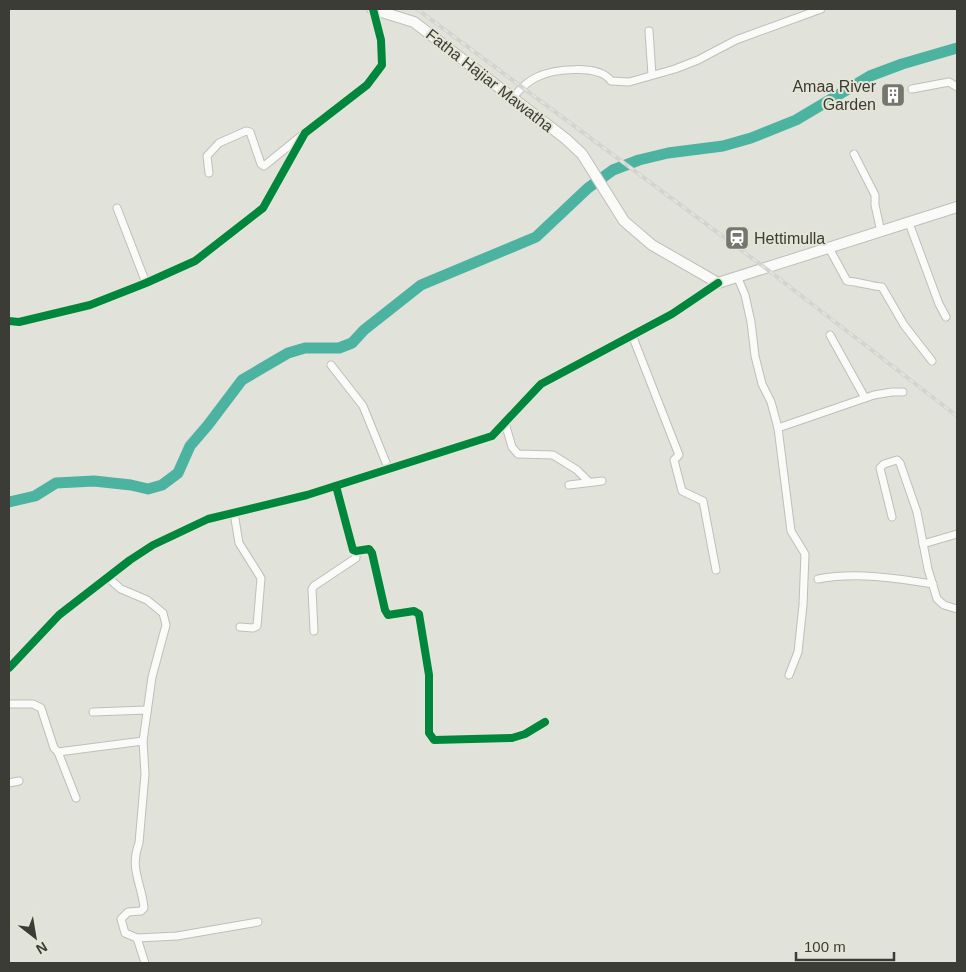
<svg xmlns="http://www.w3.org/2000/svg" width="966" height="972" font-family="Arial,sans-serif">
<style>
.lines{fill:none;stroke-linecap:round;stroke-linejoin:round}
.river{stroke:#4db3a1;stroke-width:11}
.street-casing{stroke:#bebfb9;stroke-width:9}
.secondary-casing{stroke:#bebfb9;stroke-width:12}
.street{stroke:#fafbf9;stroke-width:7}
.secondary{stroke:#fafbf9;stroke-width:10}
.rail-casing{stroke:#d3d4d1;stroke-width:4}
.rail{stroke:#e4e5d6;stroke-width:2;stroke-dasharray:5.5;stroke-linecap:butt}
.cycleway-casing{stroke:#e4e5d6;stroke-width:11}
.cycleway{stroke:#00873e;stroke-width:8}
.labels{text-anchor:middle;stroke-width:4;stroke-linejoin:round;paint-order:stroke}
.street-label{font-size:16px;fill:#3c3c36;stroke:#e4e5d6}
.poi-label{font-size:16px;fill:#3c3c36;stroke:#e4e5d6;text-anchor:end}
</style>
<rect width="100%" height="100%" fill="#e1e2da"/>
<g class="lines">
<polyline class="river" points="9,502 35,496 56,483 94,481 131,485 148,489 162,485 178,473 190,446 208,425 242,380 288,353 305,348 339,348 352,343 364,330 421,285 536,237 588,188 613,170 639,160 668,153 723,146 751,138 796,120 870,76 902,64 957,48"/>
<defs>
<g id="street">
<polyline points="649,31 652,75"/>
<polyline points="912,89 949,82 957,87"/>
<path d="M513,97c7,-8 15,-16 24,-20 17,-8 62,-13 74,4l18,1 46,-13 23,-9 38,-20 85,-31"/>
<polyline points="854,154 875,195 875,205 881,232"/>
<polyline points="209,173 207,156 219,143 246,131 250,132 261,164 264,166 301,136"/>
<polyline points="117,208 146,283"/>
<polyline points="909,223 939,304 946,317"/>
<path d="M829,248l18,33c13,1 23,5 35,6l22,38 28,36"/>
<polyline points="737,276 745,295 751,322 755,356 762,384 771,402 778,428 791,531 805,554 803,605 798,652 789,675"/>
<polyline points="9,321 19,322 90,305 146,283 195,261 263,208 305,133 367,85 382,65 381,40 373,9"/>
<polyline points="632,335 679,455 674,460 682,491 703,501 716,570"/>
<polyline points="830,335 865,398"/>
<polyline points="331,365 363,406 389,470"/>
<polyline points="505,423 512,447 518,454 553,455 577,470 589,482"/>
<polyline points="778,428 874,395 892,392 903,392"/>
<polyline points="569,485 602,481"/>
<polyline points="336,486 353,550 356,551 369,549 372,553 385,610 388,615 414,611 419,614 429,675 429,733 434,740 512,738 525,734 545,722"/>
<polyline points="234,513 239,543 261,578 257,626 253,628 240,627"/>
<polyline points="892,517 880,468 884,464 897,460 900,463 917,512 928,569 937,599 944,605 957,609"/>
<polyline points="923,544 957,534"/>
<polyline points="107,577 121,589 147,600 163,613 166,625 152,677 143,741"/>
<path d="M818,579c38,-7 77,-1 115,5"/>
<polyline points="314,631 312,589 314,586 356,558 356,551"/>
<polyline points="9,668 59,615 130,560 153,545 208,519 307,495 492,436 541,384 672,314 718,283"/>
<path d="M9,704h24l8,4 13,40 4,4 85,-11 2,33 -6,69c-10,26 3,41 5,65l-3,3 -13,1 -7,7 4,14 12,5 8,25"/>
<polyline points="93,712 147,710"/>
<polyline points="58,752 76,798"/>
<polyline points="9,783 19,781"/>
<polyline points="137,938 177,936 258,922"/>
</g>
<polyline id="secondary" points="372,9 414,22 566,139 582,154 624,221 652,245 718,283 957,207"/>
</defs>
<use href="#street" class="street-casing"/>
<use href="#secondary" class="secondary-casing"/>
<use href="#street" class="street"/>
<use href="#secondary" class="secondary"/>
<defs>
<polyline id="rail" points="417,9 764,267 957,416"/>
</defs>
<use href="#rail" class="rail-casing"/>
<use href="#rail" class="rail"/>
<defs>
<g id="cycleway">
<polyline points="9,321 19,322 90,305 146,283 195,261 263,208 305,133 367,85 382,65 381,40 373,9"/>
<polyline points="336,486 353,550 356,551 369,549 372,553 385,610 388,615 414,611 419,614 429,675 429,733 434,740 512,738 525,734 545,722"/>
<polyline points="9,668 59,615 130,560 153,545 208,519 307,495 492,436 541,384 672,314 718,283"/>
</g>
</defs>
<use href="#cycleway" class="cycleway-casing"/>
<use href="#cycleway" class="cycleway"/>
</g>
<defs>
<symbol id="building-square" viewBox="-11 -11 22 22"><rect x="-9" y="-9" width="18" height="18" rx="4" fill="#76766f" stroke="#e4e5d6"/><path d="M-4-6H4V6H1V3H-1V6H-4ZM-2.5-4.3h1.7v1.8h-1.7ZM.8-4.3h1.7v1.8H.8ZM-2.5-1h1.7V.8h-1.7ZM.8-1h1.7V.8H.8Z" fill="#fff"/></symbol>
<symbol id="station-square" viewBox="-11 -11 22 22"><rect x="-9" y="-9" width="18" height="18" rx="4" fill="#76766f" stroke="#e4e5d6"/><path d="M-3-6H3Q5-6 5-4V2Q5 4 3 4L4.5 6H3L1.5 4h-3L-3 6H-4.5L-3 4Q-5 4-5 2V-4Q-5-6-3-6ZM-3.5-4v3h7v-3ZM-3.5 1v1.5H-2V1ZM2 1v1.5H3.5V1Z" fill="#fff"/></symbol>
</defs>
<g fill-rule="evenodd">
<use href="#building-square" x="879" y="81" width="28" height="28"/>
<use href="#station-square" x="723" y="224" width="28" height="28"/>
</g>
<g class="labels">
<g class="street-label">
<text transform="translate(490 80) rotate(38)" y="6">Fatha Hajiar Mawatha</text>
</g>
<g class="poi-label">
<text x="876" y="92">Amaa River<tspan x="876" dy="18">Garden</tspan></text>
<text x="754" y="244" text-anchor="start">Hettimulla</text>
</g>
</g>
<rect width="966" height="972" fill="none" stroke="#3c3c36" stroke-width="20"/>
<g transform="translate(35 937) rotate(149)" stroke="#e4e5d6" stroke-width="4" paint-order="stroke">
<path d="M0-4L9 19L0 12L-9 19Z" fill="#3c3c36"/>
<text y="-8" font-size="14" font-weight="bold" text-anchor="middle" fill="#3c3c36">N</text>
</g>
<path d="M796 952v8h98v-8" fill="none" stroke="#3c3c36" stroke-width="2.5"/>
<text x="804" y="952" font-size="15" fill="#3c3c36" stroke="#e4e5d6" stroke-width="4" paint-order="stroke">100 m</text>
</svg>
